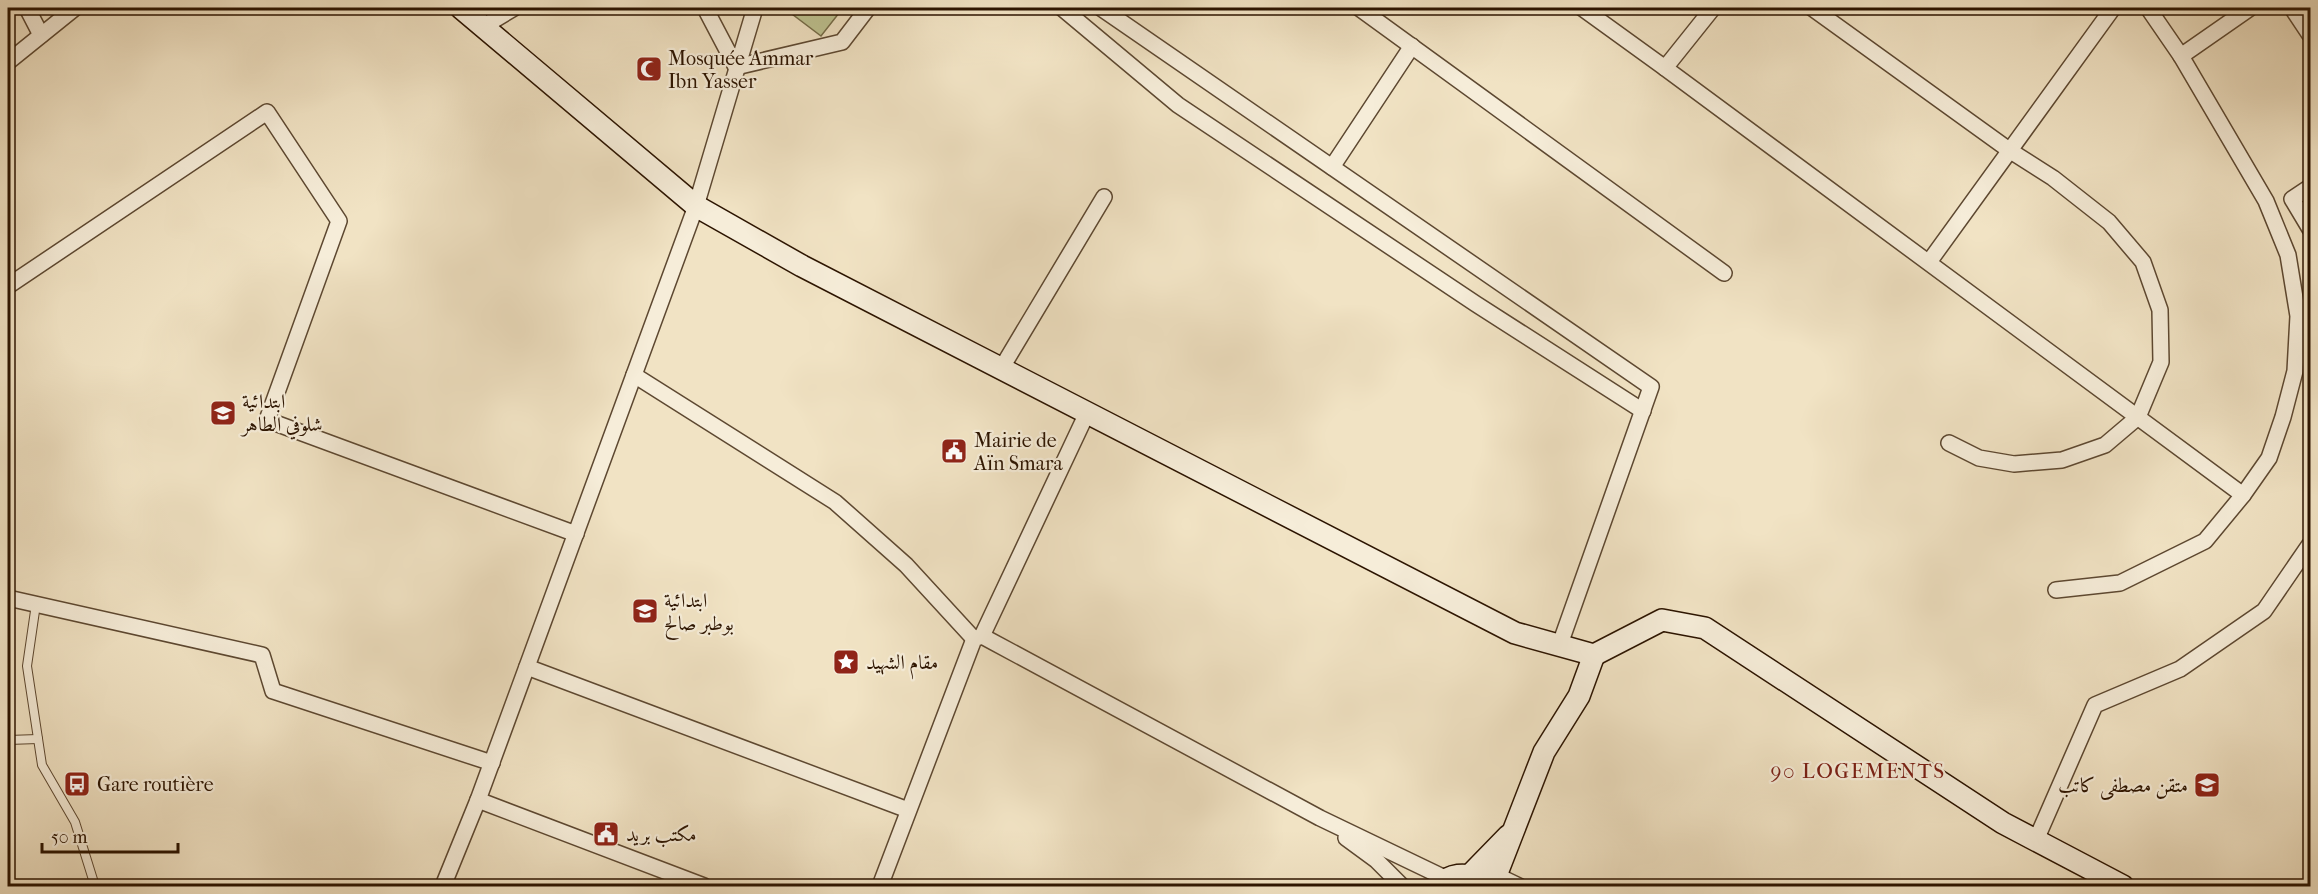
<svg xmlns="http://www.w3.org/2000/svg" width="2318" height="894" font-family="'IM FELL French Canon',Amiri,serif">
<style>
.pitch{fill:#bec391;stroke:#756c48;stroke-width:1.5}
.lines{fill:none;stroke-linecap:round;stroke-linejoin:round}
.lane-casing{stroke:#5d4831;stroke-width:10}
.street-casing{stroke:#5d4831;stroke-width:18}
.secondary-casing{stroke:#2c1400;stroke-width:24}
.lane{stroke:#f6edd9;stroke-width:8}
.street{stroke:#f6edd9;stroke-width:15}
.secondary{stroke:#f6edd9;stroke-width:21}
.labels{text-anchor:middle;stroke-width:4.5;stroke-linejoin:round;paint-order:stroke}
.poi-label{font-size:20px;fill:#2c1400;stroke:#f6edd9;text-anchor:start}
.neighbourhood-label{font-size:21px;letter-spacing:1.5px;fill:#7a1f14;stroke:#f6edd9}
</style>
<rect width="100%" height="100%" fill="#f1e3c4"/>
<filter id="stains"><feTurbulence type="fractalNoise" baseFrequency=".00333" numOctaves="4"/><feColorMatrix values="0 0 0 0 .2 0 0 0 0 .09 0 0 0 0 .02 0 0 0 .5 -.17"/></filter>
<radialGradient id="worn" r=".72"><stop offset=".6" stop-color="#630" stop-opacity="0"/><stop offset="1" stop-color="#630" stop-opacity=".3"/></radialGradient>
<polygon class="pitch" points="784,8 843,8 821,36"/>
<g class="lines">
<defs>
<g id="lane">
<polyline points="36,604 27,666 42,765 75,822 95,886"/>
<polyline points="8,740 38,739"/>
</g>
<g id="street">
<polyline points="27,8 41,35"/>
<polyline points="705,8 736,67 842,42 868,8"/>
<polyline points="1062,8 1178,105 1476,304 1643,411"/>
<polyline points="1101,8 1651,387 1559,647"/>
<polyline points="1359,8 1724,273"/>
<polyline points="1582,8 1665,68 1713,8"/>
<polyline points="1812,8 2009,150 2053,178 2109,222 2143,262 2160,310 2161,362 2138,417 2105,445 2062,460 2014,464 1979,458 1949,443"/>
<polyline points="2292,8 2310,35"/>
<polyline points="484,26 514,8"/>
<polyline points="2181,56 2250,8"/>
<polyline points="8,62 75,8"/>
<polyline points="1665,68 2243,495"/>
<polyline points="1332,167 1412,46"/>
<polyline points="2310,187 2292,199 2310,229"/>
<polyline points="1929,262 2113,8"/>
<polyline points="8,286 267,112 339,221 267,420 576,534"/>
<polyline points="1001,369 1104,197"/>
<polyline points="634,375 835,502 906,565 974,639"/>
<polyline points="2056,590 2120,583 2205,541 2243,495 2269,458 2283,417 2295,371 2298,316 2288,255 2266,201 2181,56 2148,8"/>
<polyline points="8,598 262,655 273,691 492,763"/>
<polyline points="982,636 1320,818 1447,879"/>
<polyline points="527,667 908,810"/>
<polyline points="478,800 704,886"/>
<polyline points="1346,838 1376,860 1402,886"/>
<polyline points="2036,840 2095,705 2180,669 2264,611 2310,544"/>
<polyline points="1496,875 1519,886"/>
<polyline points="443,886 478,800 696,206 755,8"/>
<polyline points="880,886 974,639 982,636 1087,413"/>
</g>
<g id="secondary">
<polyline points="461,8 696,206 802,266 1515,633 1594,655 1662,620 1705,628 2003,823 2123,886"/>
<polyline points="1470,875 1508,836"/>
<path d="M1438,886c12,-12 27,-14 43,-6"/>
<polyline points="1492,886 1544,752 1579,696 1594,655"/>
</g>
</defs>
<use href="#lane" class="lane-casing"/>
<use href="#street" class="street-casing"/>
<use href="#secondary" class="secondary-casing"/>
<use href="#lane" class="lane"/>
<use href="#street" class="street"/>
<use href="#secondary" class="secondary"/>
</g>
<defs>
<symbol id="mosque-square" viewBox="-11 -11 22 22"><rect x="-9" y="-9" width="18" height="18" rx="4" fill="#8f2418" stroke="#f6edd9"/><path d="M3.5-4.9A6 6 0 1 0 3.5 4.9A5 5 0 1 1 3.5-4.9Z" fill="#fff"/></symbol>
<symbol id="school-square" viewBox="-11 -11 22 22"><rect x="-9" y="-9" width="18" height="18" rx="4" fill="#8f2418" stroke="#f6edd9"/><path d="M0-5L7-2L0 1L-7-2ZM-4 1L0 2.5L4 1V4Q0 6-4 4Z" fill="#fff"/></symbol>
<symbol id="civic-square" viewBox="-11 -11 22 22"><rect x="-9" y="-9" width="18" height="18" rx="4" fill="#8f2418" stroke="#f6edd9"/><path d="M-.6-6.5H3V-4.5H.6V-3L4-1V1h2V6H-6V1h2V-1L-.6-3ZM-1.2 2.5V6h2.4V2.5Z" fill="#fff"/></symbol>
<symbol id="sight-square" viewBox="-11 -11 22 22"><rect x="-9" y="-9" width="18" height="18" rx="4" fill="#8f2418" stroke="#f6edd9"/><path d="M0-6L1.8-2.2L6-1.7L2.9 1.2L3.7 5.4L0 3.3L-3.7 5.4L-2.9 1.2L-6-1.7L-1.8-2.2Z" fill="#fff"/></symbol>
<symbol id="bus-square" viewBox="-11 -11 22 22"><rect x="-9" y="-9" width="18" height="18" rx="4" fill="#8f2418" stroke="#f6edd9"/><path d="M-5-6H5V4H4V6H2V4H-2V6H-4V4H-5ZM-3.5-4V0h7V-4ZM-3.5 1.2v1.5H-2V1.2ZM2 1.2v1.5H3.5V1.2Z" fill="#fff"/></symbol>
</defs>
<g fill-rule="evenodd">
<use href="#mosque-square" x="634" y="54" width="30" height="30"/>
<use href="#school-square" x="208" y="398" width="30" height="30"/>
<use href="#civic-square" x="939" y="436" width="30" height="30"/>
<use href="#school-square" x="630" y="596" width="30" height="30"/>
<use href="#sight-square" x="831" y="647" width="30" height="30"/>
<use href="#bus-square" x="62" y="769" width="30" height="30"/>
<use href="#school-square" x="2192" y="770" width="30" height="30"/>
<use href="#civic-square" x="591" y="819" width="30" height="30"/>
</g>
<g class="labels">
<g class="poi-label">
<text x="668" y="65">Mosquée Ammar<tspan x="668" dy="23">Ibn Yasser</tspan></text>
<text x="242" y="408">ابتدائية<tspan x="242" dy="23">شلوفي الطاهر</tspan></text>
<text x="974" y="447">Mairie de<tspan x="974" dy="23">Aïn Smara</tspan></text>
<text x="664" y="607">ابتدائية<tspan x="664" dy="23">بوطبر صالح</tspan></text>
<text x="866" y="669">مقام الشهيد</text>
<text x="97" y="791">Gare routière</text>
<text x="2188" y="792" text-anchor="end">متقن مصطفى كاتب</text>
<text x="626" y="841">مكتب بريد</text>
</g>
<g class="neighbourhood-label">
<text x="1858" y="778">90 LOGEMENTS</text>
</g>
</g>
<rect width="2318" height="894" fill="none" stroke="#f1e3c4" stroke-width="30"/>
<rect x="9" y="9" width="2300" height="876" fill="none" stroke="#2c1400" stroke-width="3"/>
<rect x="15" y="15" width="2288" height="864" fill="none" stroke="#2c1400" stroke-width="1.5"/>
<path d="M42 843v9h136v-9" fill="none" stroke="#2c1400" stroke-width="3"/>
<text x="51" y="843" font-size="18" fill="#2c1400" stroke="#f6edd9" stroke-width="4.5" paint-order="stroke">50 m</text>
<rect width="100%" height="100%" filter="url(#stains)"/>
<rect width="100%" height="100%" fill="url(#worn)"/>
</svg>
